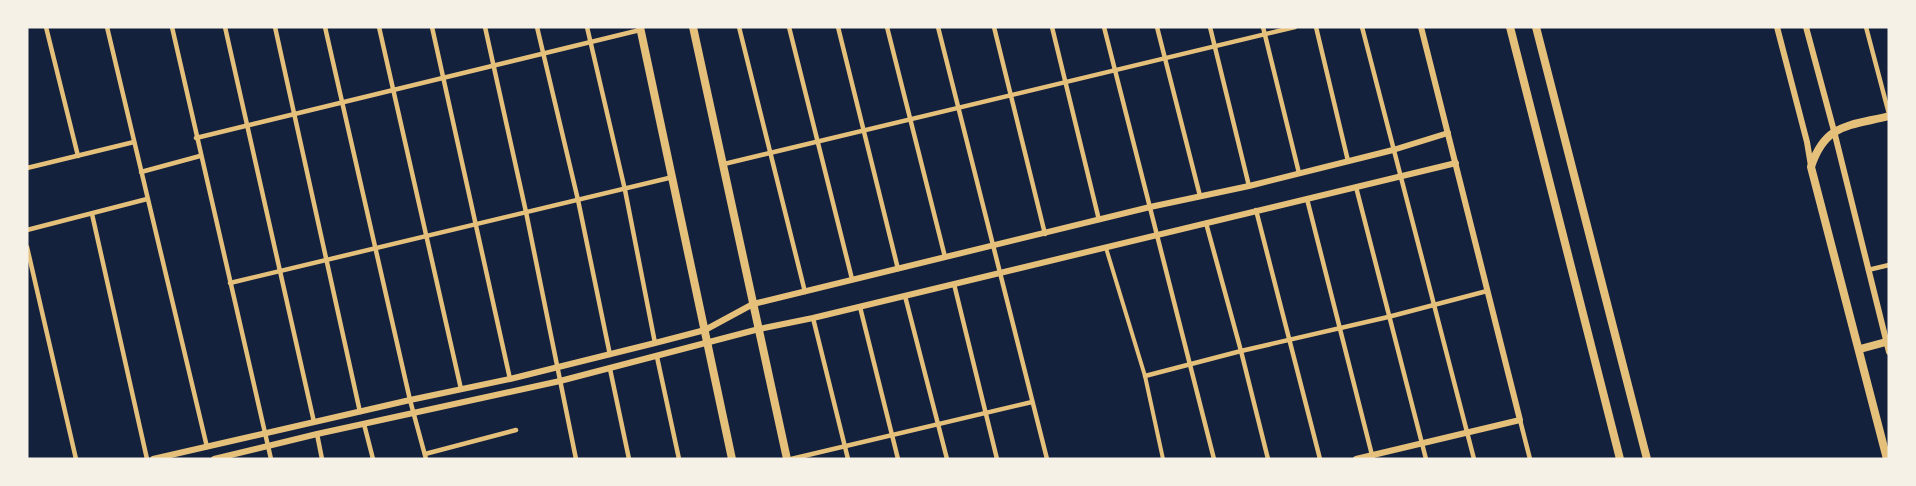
<svg xmlns="http://www.w3.org/2000/svg" width="1916" height="486" font-family="'Fira Sans Condensed',sans-serif">
<style>
.lines{fill:none;stroke-linecap:round;stroke-linejoin:round}
.pedestrian{stroke:#e5c07b;stroke-width:4}
.minor{stroke:#e5c07b;stroke-width:4.5}
.tertiary{stroke:#e5c07b;stroke-width:6}
.primary{stroke:#e5c07b;stroke-width:8}
</style>
<rect width="100%" height="100%" fill="#14213d"/>
<g class="lines">
<polyline class="pedestrian" points="1106,248 1145,376 1163,459"/>
<g class="minor">
<polyline points="46,27 78,156"/>
<polyline points="107,27 207,447"/>
<polyline points="172,27 271,459"/>
<polyline points="225,27 314,422"/>
<polyline points="275,27 360,412"/>
<polyline points="325,27 410,400 426,459"/>
<polyline points="379,27 461,389"/>
<polyline points="432,27 510,379"/>
<polyline points="485,27 526,212 576,459"/>
<polyline points="537,27 578,200 610,355"/>
<polyline points="587,27 625,190 655,343"/>
<polyline points="739,27 805,292"/>
<polyline points="789,27 852,279"/>
<polyline points="838,27 898,269"/>
<polyline points="887,27 945,257"/>
<polyline points="938,27 1047,459"/>
<polyline points="994,27 1045,234"/>
<polyline points="1052,27 1099,220"/>
<polyline points="1104,27 1214,459"/>
<polyline points="1157,27 1200,196"/>
<polyline points="1210,27 1249,186"/>
<polyline points="1263,27 1299,173"/>
<polyline points="1316,27 1348,161"/>
<polyline points="1362,27 1474,459"/>
<polyline points="1866,27 1889,114"/>
<polyline points="196,138 640,30"/>
<polyline points="724,164 1295,27"/>
<polyline points="27,168 134,142"/>
<polyline points="141,172 200,156"/>
<polyline points="1356,187 1426,459"/>
<polyline points="1307,199 1373,459"/>
<polyline points="1256,210 1320,459"/>
<polyline points="92,214 147,459"/>
<polyline points="1206,223 1241,351 1268,459"/>
<polyline points="27,230 147,199"/>
<polyline points="27,247 76,459"/>
<polyline points="1868,270 1889,265"/>
<polyline points="230,283 673,177"/>
<polyline points="954,284 997,459"/>
<polyline points="905,296 947,459"/>
<polyline points="860,307 898,459"/>
<polyline points="813,318 848,459"/>
<polyline points="657,357 679,459"/>
<polyline points="610,369 629,459"/>
<polyline points="1145,376 1241,351 1388,317 1487,291"/>
<polyline points="1520,420 1530,459"/>
<polyline points="364,424 373,459"/>
<polyline points="317,434 322,459"/>
<polyline points="425,454 516,430"/>
<polyline points="791,459 1032,402"/>
</g>
<g class="tertiary">
<polyline points="1777,27 1807,142 1811,166"/>
<polyline points="1806,27 1834,131 1889,352"/>
<polyline points="153,459 410,400 510,379 655,343 705,330 753,304 1150,207 1249,186 1393,150 1448,133"/>
<polyline points="214,459 317,434 560,381 759,329 813,318 1456,163"/>
<polyline points="1356,459 1520,420 1421,27"/>
</g>
<g class="primary">
<polyline points="640,27 732,459"/>
<polyline points="693,27 787,459"/>
<polyline points="1510,27 1620,459"/>
<polyline points="1536,27 1647,459"/>
<polyline points="1860,349 1886,342"/>
<path d="M1887,459l-76,-292c14,-44 39,-41 78,-51"/>
</g>
</g>
<rect width="1916" height="486" fill="none" stroke="#f6f1e7" stroke-width="57"/>
</svg>
